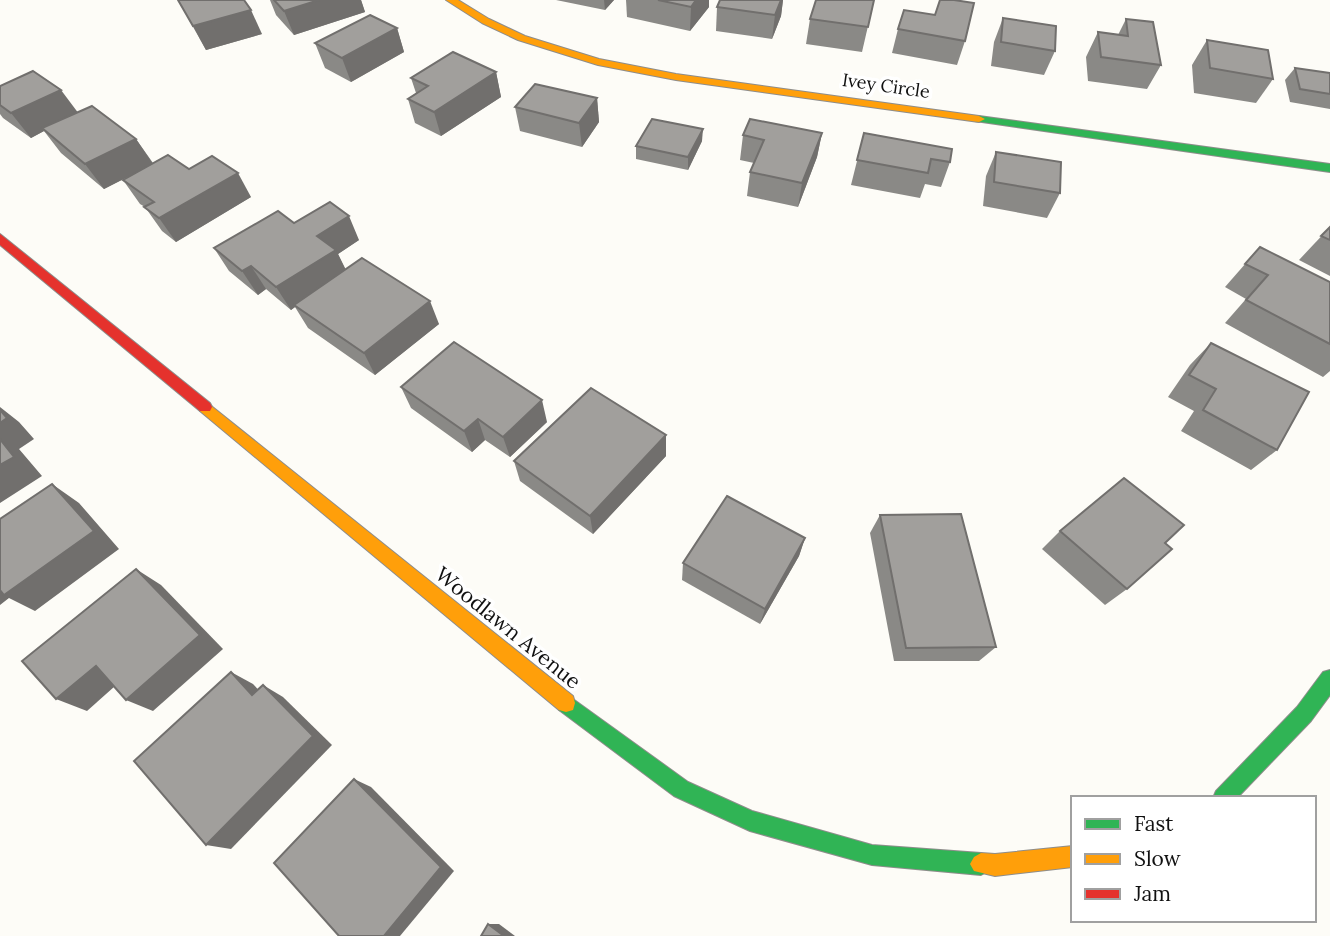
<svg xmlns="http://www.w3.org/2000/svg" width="1330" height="936" font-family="Lora,serif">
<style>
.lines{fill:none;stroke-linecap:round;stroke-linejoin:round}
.fast-casing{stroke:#8e8d8b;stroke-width:2}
.slow-casing{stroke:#8e8d8b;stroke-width:2}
.jam-casing{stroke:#8e8d8b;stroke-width:2}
.fast{fill:#30b455;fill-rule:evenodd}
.slow{fill:#ff9f0a;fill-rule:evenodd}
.jam{fill:#e5322d;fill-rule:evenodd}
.wall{fill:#8a8986}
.shaded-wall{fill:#716f6d}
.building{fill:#a19f9c;stroke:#716f6d;stroke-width:2}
.labels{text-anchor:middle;stroke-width:7;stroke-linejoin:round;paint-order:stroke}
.far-street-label{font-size:18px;fill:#111;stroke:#fff}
.street-label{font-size:21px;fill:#111;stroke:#fff}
</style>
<rect width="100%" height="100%" fill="#fdfcf7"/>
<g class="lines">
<defs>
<g id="fast">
<polygon points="979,116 1330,164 1330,172 975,121 973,119"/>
<polygon points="1330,670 1330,695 1311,721 1237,798 1213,798 1216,791 1297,707 1323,672"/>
<polygon points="566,694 688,782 752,811 872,845 981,853 988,857 992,864 988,871 981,875 872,865 750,831 674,796 559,710 557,703 559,696"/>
</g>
<g id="slow">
<polygon points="446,0 458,0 489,19 525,36 599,59 676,74 979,116 985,119 979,122 676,80 598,65 518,40 482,23"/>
<polygon points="205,401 573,696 575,703 573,710 566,712 559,710 200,411 198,407 200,403"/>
<polygon points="1073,846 1073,867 995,876 974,871 970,864 974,857 981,853 995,854"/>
</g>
<polygon id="jam" points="0,234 210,403 212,407 210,411 200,411 0,245"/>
</defs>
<use href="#fast" class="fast-casing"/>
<use href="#slow" class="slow-casing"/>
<use href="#jam" class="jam-casing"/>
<use href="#fast" class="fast"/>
<use href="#slow" class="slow"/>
<use href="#jam" class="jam"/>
</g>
<g class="wall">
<polygon points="178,0 262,34 206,50"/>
<polygon points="270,0 361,0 365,12 294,35 276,15"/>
<polygon points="556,0 614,0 605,10"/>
<polygon points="626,0 709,0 709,7 690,31 627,17"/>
<polygon points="720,0 783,0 781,16 772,39 716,31 717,7"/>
<polygon points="874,0 862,52 806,44 810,19"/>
<polygon points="1003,18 1055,51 1044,75 991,66 994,42"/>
<polygon points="1126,19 1161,65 1147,89 1088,81 1086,57 1098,32 1118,35"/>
<polygon points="397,28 404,52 351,82 325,68 315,43"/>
<polygon points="898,29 965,41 957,65 892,53"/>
<polygon points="1207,40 1273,79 1256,103 1194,93 1192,65"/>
<polygon points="1295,68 1330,73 1330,109 1290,102 1285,80"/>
<polygon points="496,72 501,97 441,136 415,123 408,99 416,93 411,78"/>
<polygon points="0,86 78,112 136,139 153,163 189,169 251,197 176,242 162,231 145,207 140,204 123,180 145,168 104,189 61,153 44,131 31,138 3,118 0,114"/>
<polygon points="597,98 599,122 582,147 520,131 515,107"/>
<polygon points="822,133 817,157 798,207 747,196 750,172 754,163 740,160 743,135"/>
<polygon points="864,133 950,162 941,187 925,184 920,198 851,185"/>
<polygon points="702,141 688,170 636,159 636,146"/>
<polygon points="996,152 1060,193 1047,218 983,206 986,176"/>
<polygon points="294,223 359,240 338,254 345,269 439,324 375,375 308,328 295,307 291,310 266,289 258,295 229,271 214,248"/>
<polygon points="1330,227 1330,276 1299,260"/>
<polygon points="1260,247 1330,282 1330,371 1323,377 1225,323 1246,299 1225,287"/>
<polygon points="1211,343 1277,450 1251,470 1181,431 1194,411 1168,397 1190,365"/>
<polygon points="401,387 547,422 510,457 485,440 472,452 411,408"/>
<polygon points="666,456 593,534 520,481 514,461"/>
<polygon points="880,515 996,647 979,661 894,661 870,533"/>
<polygon points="1060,531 1165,543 1127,589 1105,605 1042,549"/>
<polygon points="805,538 799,556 760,624 682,580 683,563"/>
</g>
<g class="shaded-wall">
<polygon points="319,0 361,0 365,12 294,35 284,11"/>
<polygon points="604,0 614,0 605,10"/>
<polygon points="696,0 709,0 709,7 690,31 691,7"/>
<polygon points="781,0 783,0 781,16 772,39 775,15"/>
<polygon points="251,10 262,34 206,50 193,26"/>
<polygon points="397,28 404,52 351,82 342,58"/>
<polygon points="496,72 501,97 441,136 434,112"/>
<polygon points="61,90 79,114 42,128 44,131 31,138 11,113"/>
<polygon points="597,98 599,122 582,147 579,123"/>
<polygon points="703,129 702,141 688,170 688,157"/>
<polygon points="822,133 817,157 798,207 802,183"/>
<polygon points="136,139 153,164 104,189 85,164"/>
<polygon points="238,173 251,197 176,242 159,218"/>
<polygon points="349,216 359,240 338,254 348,274 294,305 295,307 291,310 276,287 317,236"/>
<polygon points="251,266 266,289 258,295 242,271"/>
<polygon points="430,301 439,324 375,375 364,353"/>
<polygon points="542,400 547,422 510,457 503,437"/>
<polygon points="0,407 19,422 34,439 19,449 42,476 0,503"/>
<polygon points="478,419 485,440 472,452 464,431"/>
<polygon points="666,435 666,456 593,534 590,516"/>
<polygon points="52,484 79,503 119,549 35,611 9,598 0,605 0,580"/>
<polygon points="805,538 799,556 760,624 765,609"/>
<polygon points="136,569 161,585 223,649 153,711 126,700"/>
<polygon points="96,666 124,678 87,711 56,699"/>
<polygon points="231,672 253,684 273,706 252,695"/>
<polygon points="263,685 283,697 332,745 231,849 206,845"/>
<polygon points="354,779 371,787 454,871 400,936 384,936"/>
<polygon points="488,924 499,924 515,936 504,936"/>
</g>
<g class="building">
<polygon points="178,0 244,0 251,10 193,26"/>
<polygon points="274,0 319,0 284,11"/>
<polygon points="658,0 696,0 691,7"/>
<polygon points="720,0 781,0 775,15 717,7"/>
<polygon points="816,0 874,0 868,27 810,19"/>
<polygon points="940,0 954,0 974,3 965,41 898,29 904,10 935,15"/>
<polygon points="370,15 397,28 342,58 315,43"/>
<polygon points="1003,18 1056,26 1055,51 1001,42"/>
<polygon points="1126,19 1153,22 1161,65 1101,57 1098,32 1128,36"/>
<polygon points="1207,40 1268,50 1273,79 1210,68"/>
<polygon points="453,52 496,72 434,112 408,99 428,86 411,78"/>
<polygon points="1295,68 1330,73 1330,94 1300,89"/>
<polygon points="33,71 61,90 11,113 0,105 0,86"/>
<polygon points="535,84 597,98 579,123 515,107"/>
<polygon points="92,106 136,139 85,164 42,128"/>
<polygon points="652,119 703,129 688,157 636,146"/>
<polygon points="750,119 822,133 802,183 750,172 764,140 743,135"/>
<polygon points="864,133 952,149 950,162 931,159 928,173 857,160"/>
<polygon points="996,152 1061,162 1060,193 994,182"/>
<polygon points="168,155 189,169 212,156 238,173 159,218 144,207 154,202 123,180"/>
<polygon points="330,202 349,216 317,236 336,250 276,287 251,266 242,271 214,248 278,211 294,223"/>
<polygon points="1330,227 1330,240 1321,236"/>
<polygon points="1260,247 1330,282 1330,344 1246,300 1268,275 1245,264"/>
<polygon points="362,258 430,301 364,353 294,305"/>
<polygon points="454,342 542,400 503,437 478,419 464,431 401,387"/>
<polygon points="1211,343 1309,392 1277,450 1203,410 1216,389 1189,375"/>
<polygon points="591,388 666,435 590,516 514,461"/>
<polygon points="0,410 7,418 0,423"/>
<polygon points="0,439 14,457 0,465"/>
<polygon points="1124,478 1184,525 1165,543 1172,549 1127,589 1060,531"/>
<polygon points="52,484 94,531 4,595 0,590 0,519"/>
<polygon points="727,496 805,538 765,609 683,563"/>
<polygon points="961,514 996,647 906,648 880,515"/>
<polygon points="136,569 200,635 126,700 96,666 56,699 22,661"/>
<polygon points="231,672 252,695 263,685 313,736 206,845 134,761"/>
<polygon points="354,779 441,867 384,936 339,936 274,863"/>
<polygon points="488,924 504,936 481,936"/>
</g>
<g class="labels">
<g class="far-street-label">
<text transform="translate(886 86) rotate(8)" y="6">Ivey Circle</text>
</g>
<g class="street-label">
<text transform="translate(508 628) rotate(39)" y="7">Woodlawn Avenue</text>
</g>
</g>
<rect x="1071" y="796" width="245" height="126" fill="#ffffff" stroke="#a0a0a0" stroke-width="2"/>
<rect x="1085" y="819" width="35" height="10" fill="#30b455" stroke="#a0a0a0" stroke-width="2"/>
<text x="1134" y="831" font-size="21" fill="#111111">Fast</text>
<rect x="1085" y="854" width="35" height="10" fill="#ff9f0a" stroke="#a0a0a0" stroke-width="2"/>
<text x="1134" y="866" font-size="21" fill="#111111">Slow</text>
<rect x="1085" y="889" width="35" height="10" fill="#e5322d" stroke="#a0a0a0" stroke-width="2"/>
<text x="1134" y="901" font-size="21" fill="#111111">Jam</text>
</svg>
